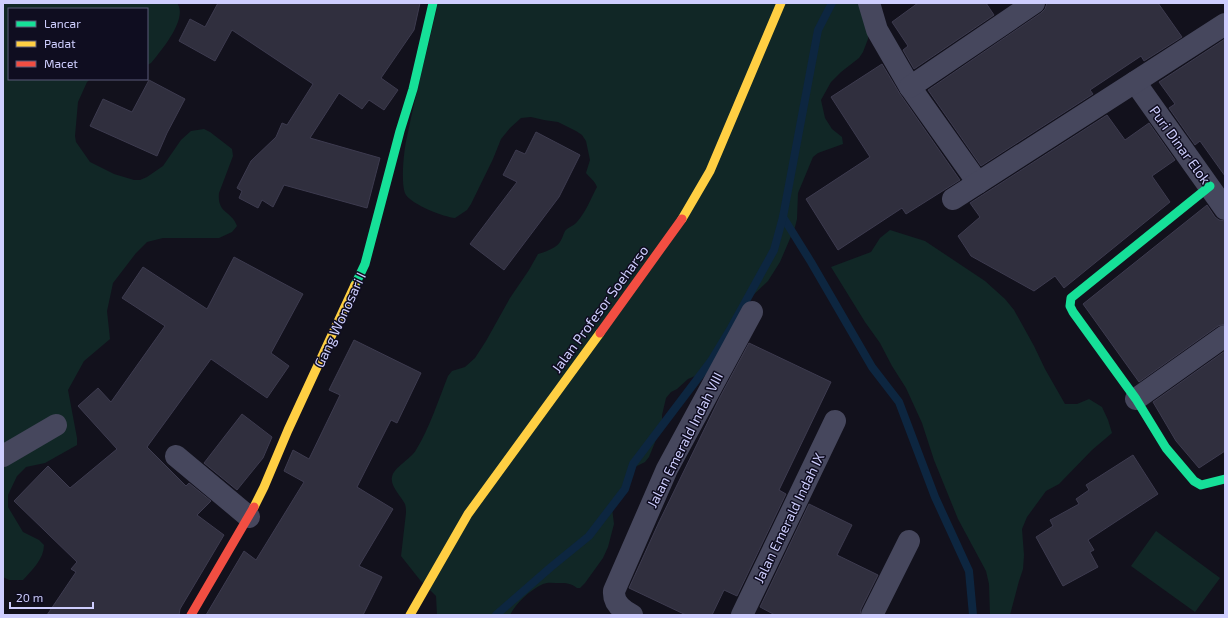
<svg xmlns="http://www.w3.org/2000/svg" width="1228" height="618" font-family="'Exo 2',sans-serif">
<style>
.green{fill:#112726}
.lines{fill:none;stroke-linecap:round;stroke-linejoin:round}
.stream{stroke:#0d2640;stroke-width:8}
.building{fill:#302f3e;stroke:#3d3b4f}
.street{stroke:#46475d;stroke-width:22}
.fast{stroke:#16e098;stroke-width:9}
.slow{stroke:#ffcf43;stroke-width:9}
.jam{stroke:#f24e42;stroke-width:9}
.labels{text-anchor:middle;stroke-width:3;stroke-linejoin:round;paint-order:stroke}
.street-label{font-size:14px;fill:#cecefe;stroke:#0f0d20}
</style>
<rect width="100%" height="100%" fill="#12111c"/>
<g class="green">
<path d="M3,3h174c12,15 -17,49 -26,60l-4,2v-56h-138v70h81l-3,3 -9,20 -3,34 1,6 14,20 24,12 20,6h6l7,-3 16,-11 18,-26 10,-9 13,-2 6,3 22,17 1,7 -14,37c-2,21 12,17 18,33l-5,6 -13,6h-56l-16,4 -11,11 -23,30 -6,28 3,28 -26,22 -16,29 9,48v7l-32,18 -19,4 -9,9 -9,19v12l15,25 16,8 5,5c0,14 -12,25 -21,35h-14l-6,-3z"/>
<path d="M438,3h439l-9,29v7l-5,13 -4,6 -18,14 -10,10 -10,18 4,18 7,11 10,8 1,7 -25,9 -5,4 -15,36 -1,26 -2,8 -15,35 -12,19 -22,21 -3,12 -34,55 -9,5 -12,5 -11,10 -6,3 -5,6 -4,17v10l-13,32 -4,5 -12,6 -2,3 -17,30 -2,7 2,16 -6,23 -5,11 -18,25 -5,5h-3c-7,-5 -10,-5 -18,-5 -5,0 -11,-1 -16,1 -13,6 -27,19 -33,31h-73l-1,-19 -16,-16 -19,-24 5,-43c0,-3 0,-6 -1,-9 -4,-8 -15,-18 -13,-27 2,-10 19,-18 24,-27 14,-23 22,-49 32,-74l4,-5 13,-4 10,-9 11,-17 24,-43 19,-28 9,-16c7,-2 18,-6 22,-12 2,-3 3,-7 5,-11 3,-4 9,-5 12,-9 9,-10 14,-24 20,-35 -2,-6 -7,-9 -11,-14l4,-13 -4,-19 -4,-6 -6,-4 -18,-9 -14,-2 -13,-3 -10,1 -11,10 -9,11 -8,20 -22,45 -4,6 -12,8c-11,-1 -42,-13 -49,-23 -6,-9 -2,-47 1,-58 9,-45 21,-89 31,-134z"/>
<polygon points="890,230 925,241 985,281 1005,299 1014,310 1034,346 1045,369 1065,404 1077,404 1089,399 1102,407 1108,420 1112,433 1092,450 1059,484 1046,491 1027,517 1022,529 1024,555 1023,569 1019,581 1010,615 990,615 989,584 986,571 958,519 934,460 922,423 906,388 892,366 880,343 865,322 831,267 871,252 880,238"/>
<polygon points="1156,531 1220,578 1195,612 1131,566"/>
</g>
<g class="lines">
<g class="stream">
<polyline points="783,217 811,262 872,367 899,402 935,497 969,571 973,615"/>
<polyline points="496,615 551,567 589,536 625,489 633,464 711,361 731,328 774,250 783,217 818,30 832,3"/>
</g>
</g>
<g class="building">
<polygon points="218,3 420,3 414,30 381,78 398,90 384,110 369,100 362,109 339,93 310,138 380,158 367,208 284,185 273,207 262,200 258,208 239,198 242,191 237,188 251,161 276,137 282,123 287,125 313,84 232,30 215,61 179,41 190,19 205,27"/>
<polygon points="918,3 986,3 994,15 914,69 903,50 908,46 892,22"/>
<polygon points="1047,3 1158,3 1182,37 1144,61 1141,56 1090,90 1093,94 981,166 928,90 1041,13 1045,9"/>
<polygon points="1225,39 1225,176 1200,141 1195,145 1169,108 1175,104 1159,82"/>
<polygon points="882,64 900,94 960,180 906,214 902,208 838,250 806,199 870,157 831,97"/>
<polygon points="149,80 185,99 167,133 157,156 90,126 103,99 132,112"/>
<polygon points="1107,115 1125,140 1149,123 1175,160 1152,176 1170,202 1064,288 1055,276 1034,291 971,256 958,236 980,217 970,203"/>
<polygon points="536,132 580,155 559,197 504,270 470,244 517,182 503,175 516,150 525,154"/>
<polygon points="1207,205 1215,217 1219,220 1225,221 1225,324 1218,326 1139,382 1083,304"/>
<polygon points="234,257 303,294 271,353 289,366 267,398 211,359 147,447 186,486 189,483 211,501 197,515 224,535 180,609 179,615 47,615 76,572 71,569 77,562 14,501 48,466 70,488 117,449 78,406 98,388 111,402 165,326 122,298 143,267 207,309"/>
<polygon points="354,340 421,373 397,423 391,420 357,487 393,509 359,566 382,577 363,615 206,615 244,551 256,560 304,482 284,471 293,450 309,459 340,395 329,390"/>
<polygon points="749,343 831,382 779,490 786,494 737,596 724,590 712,615 686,615 629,588 659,522 720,397"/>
<polygon points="1225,351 1225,451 1199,468 1176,441 1153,402"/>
<polygon points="242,414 272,437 263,458 237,490 204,463"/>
<polygon points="1133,455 1158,494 1088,540 1094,550 1090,552 1098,567 1063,586 1036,537 1053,526 1050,520 1079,504 1076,499 1089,490 1086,485"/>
<polygon points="809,504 852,525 837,555 878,575 861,609 860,615 775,615 760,607"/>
</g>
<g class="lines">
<g class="street">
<polyline points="869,3 877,30 910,87 978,183"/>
<polyline points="1135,82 1225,209"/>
<polyline points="910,87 1034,3"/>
<polyline points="953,199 1225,24"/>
<polyline points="1136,399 1225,336"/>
<polyline points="3,456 56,425"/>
<polyline points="176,456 249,517"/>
<path d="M632,615c-10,-5 -19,-12 -18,-24l53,-122 85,-157"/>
<polyline points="742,615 835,421"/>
<polyline points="872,615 909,541"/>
</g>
<g class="fast">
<polyline points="1210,186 1071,298 1070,306 1073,312 1136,399 1166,448 1194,481 1201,485 1225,479"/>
<polyline points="355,285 365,264 400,131 413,89 433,3"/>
</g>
<g class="slow">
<polyline points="682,219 710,171 781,3"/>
<polyline points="254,507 264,487 288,430 355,285"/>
<polyline points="410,615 468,514 600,333"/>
</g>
<g class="jam">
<polyline points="600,333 682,219"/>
<polyline points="191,615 254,507"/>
</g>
</g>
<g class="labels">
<g class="street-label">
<text transform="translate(1180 145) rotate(54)" y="5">Puri Dinar Elok</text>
<text transform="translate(600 309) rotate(-54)" y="5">Jalan Profesor Soeharso</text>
<text transform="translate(340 320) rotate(-65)" y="5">Gang Wonosari I</text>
<text transform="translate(685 440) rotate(-63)" y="5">Jalan Emerald Indah VIII</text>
<text transform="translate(789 518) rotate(-64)" y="5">Jalan Emerald Indah IX</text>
</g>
</g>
<rect width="1228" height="618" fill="none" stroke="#cecefe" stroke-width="8"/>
<rect x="8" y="8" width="140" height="72" fill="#0f0d20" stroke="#5b5a79"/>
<rect x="16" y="21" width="20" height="6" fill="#16e098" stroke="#5b5a79"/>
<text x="44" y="28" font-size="12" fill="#cecefe">Lancar</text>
<rect x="16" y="41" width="20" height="6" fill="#ffcf43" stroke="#5b5a79"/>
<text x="44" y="48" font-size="12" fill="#cecefe">Padat</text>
<rect x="16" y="61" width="20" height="6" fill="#f24e42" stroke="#5b5a79"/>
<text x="44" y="68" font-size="12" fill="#cecefe">Macet</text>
<path d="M10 602v6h83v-6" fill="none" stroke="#cecefe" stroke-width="2"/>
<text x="16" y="602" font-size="12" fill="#cecefe" stroke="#0f0d20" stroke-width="3" paint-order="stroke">20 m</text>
</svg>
